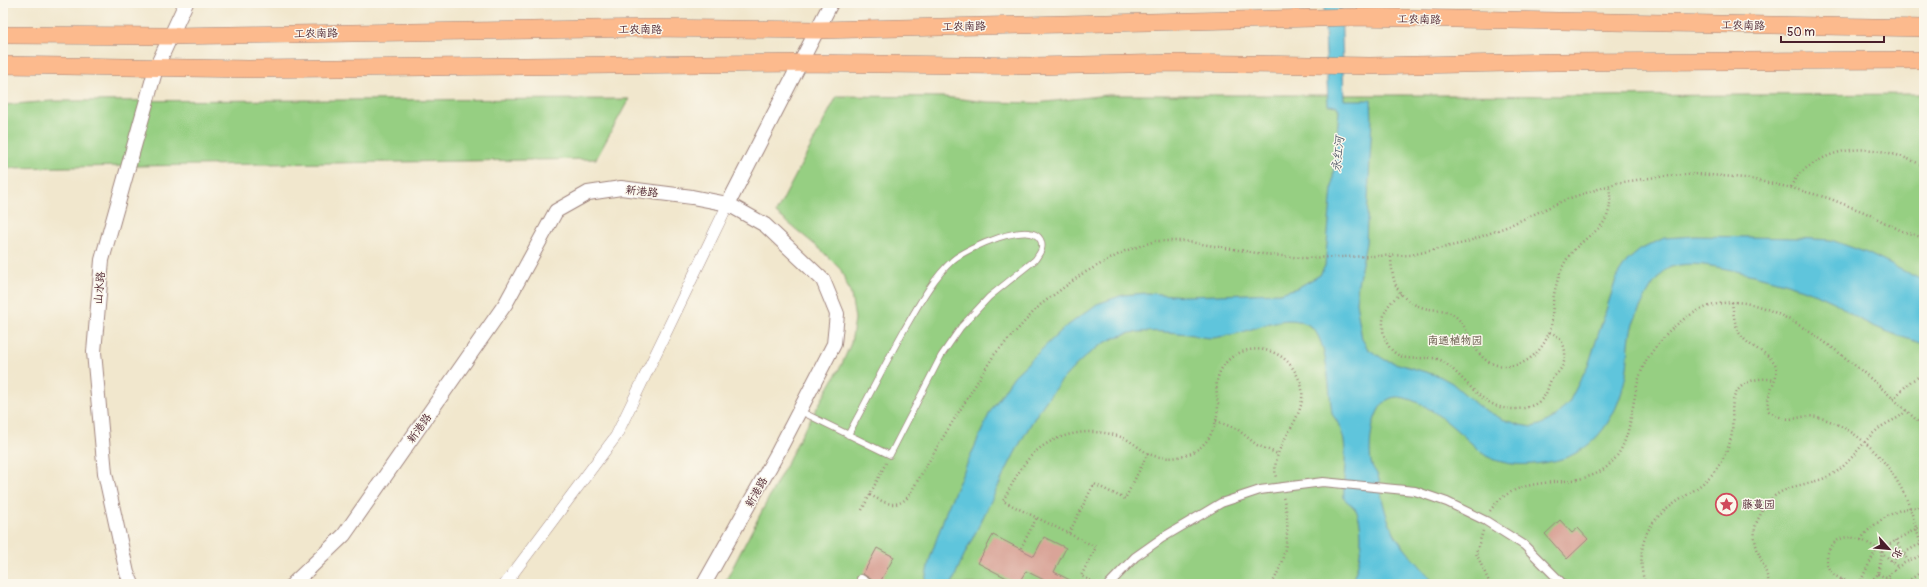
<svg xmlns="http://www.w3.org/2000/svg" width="1927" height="587" font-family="Pangolin,'LXGW WenKai TC',sans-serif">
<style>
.green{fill:#96cf82;stroke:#707756}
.water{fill:#5fc5dc;stroke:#547284}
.building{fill:#d9a498}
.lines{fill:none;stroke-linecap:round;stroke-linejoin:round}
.service-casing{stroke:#9e837c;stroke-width:7}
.pedestrian-casing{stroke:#9e837c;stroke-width:10}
.minor-casing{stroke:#9e837c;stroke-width:12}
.tertiary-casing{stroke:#9e837c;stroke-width:16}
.primary-casing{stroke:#9e837c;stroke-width:18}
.path{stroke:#9e837c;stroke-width:2.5;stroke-dasharray:1 3;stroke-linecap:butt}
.service{stroke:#fff;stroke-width:5.5}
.pedestrian{stroke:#fff;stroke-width:8}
.minor{stroke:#fff;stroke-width:11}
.tertiary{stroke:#fff;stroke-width:14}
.primary{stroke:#fcba8d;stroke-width:17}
.labels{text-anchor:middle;stroke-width:3;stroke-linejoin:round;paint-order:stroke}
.street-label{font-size:11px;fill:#4a1f2b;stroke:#fbf7ec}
.park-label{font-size:11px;fill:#615445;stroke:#fbf7ec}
.poi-label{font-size:11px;fill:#4a1f2b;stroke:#fbf7ec;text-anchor:start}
.water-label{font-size:12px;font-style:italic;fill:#515969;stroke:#fbf7ec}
</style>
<rect width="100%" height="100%" fill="#fbf7ec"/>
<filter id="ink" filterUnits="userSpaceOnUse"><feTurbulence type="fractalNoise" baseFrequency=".025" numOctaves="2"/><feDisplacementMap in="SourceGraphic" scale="8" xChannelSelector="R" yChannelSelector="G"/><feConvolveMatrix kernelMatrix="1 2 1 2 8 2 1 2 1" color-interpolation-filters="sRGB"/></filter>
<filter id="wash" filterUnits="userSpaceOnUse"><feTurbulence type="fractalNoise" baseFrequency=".012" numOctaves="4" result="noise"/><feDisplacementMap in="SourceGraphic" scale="16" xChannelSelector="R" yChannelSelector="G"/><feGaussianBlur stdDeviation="0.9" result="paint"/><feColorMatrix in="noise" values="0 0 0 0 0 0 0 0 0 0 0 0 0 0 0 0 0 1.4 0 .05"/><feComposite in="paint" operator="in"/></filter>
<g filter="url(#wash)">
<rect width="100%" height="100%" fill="#f1e7cd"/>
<g class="green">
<polygon points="1924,94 1924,584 724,584 802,434 842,364 851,343 855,319 851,295 841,270 820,249 776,213 837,96 944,97 987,102 1037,103 1107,95 1447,95 1577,96"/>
<polygon points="629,99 596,159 3,168 3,105 52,101"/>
</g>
<path class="water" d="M1324,3h17l3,97h27l1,18 -6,125 -8,41 -2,18 6,37 6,10 17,11 54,16 13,7 26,23 24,13 18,6 12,2 8,-2 15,-8 14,-15 20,-39 28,-87 10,-15 13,-11 24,-12 31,-2 103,2 33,2 36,13 57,28v63c-23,-7 -44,-14 -65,-25 -9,-4 -16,-12 -25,-17 -33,-16 -67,-24 -103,-32 -18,-4 -41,-9 -60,-3 -8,3 -14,12 -19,19 -7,11 -14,25 -19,38 -5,14 -4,30 -6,44 -6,45 -32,88 -79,94 -23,4 -42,4 -62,-6 -23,-19 -57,-56 -87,-59 -27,-2 -31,47 -28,65 1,6 5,9 7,14 2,5 2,12 3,18 3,13 6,25 12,37 9,19 30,35 41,53h-84c11,-16 15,-56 6,-74 -3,-4 -8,-8 -12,-11 -2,-31 9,-57 -12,-85 -3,-21 -4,-76 -22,-88 -23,-15 -52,3 -75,8 -8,1 -17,4 -24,4 -8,0 -16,-3 -24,-4 -15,-2 -33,-3 -48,-2 -20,1 -39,12 -54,25 -46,40 -69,94 -96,148 -12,26 -27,51 -37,79h-28l6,-26 17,-49 43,-97 24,-36 49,-47 34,-25 26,-9 24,-2 38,3 95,-3 17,-5 23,-13 5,-9 14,-155 -2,-5 -9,-1z"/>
<g id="blocks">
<g class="building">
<polygon points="1560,520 1572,533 1578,528 1588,539 1567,559 1545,534"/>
<polygon points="993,535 1034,556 1044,537 1066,548 1054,572 1078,584 1052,584 1026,571 1018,584 978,563"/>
<polygon points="877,548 894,557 879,584 874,584 872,580 863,574"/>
</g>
</g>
</g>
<g filter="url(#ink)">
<use href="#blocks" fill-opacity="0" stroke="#9e837c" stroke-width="1"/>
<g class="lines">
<defs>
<path id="service" d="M800,411l90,44 51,-99 20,-29 28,-30 46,-37c4,-6 9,-11 6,-19 -9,-23 -75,8 -88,19 -21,19 -35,46 -49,70 -19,34 -37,70 -56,105"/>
<g id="pedestrian">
<polyline points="861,579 869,584"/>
<polyline points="1109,584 1135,557 1162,538 1221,503 1260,490 1323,482 1415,491 1447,502 1486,521 1524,545 1563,584"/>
</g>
<polyline id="minor" points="505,584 616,436 728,204"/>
<g id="tertiary">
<polyline points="728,204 831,3"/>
<polyline points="132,584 127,573 105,473 94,352 102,260 156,68 186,3"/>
<polyline points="293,584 344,535 506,303 556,211 588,193 621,188 692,197 728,204 765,225 823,280 837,314 834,344 777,454 704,584"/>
</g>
<g id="primary">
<polyline points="3,35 170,36 651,28 819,30 1355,17 1924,28"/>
<polyline points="3,65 249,69 802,63 1033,66 1177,63 1370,66 1556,62 1924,60"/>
</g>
</defs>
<use href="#service" class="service-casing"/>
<use href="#pedestrian" class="pedestrian-casing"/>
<use href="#minor" class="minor-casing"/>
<use href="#tertiary" class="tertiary-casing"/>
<use href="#primary" class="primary-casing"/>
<g class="path">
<path d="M1791,187c5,-12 13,-18 25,-25 35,-21 73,-13 108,4"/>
<path d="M1391,257c1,25 6,43 33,51 8,2 16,1 24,4 28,12 19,54 59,54 22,0 39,-19 44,-40 2,-12 1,-24 4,-36 2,-9 5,-18 9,-26 18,-35 53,-28 45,-79"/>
<path d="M1401,294c-12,8 -19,18 -18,33 0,14 9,29 24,31 13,2 27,-4 38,5 24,18 37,46 69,46 13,0 28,-5 33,-18 1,-3 2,-7 4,-11 2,-4 6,-5 8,-9 11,-13 7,-34 -10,-39"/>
<path d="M1732,302c3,25 4,35 27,48 6,4 12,7 16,14 7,13 -12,30 -6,47 25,17 29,0 52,7 39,12 68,43 85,80 8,18 11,37 18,55"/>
<polyline points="1893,399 1911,381 1924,374"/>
<polyline points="1216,421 1237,429 1257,445 1278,454"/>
<path d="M870,495c14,7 25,15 38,2l34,-58 52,-84 46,-50 42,-31 43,-23 30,-10h28l80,13 39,4 109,-3 53,-12 42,-16 61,-28 50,-16 39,-6 42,-3 47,4 47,10 36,10 36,14 38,19 22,7"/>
<polyline points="862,510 886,463"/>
<path d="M1490,511c30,-44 86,-17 118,-45 29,-26 20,-69 37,-103 7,-13 18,-25 28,-35 19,-18 46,-29 72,-25 57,9 136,84 179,124"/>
<polyline points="1483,531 1476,553 1490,584"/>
<polyline points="1069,533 1094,484 1125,499 1148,453"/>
<path d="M1861,540c6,-13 33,-30 47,-32 5,-1 11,0 16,-1"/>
<polyline points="1896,540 1908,561"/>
<polyline points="1021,548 1037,517"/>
<polyline points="1891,561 1916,546 1924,543"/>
<polyline points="1878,574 1899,584"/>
<path d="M1098,584l-17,-8 15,-29 -93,-46c9,-16 16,-33 29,-46 24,-24 64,-29 94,-16 8,4 15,11 23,15 15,6 32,5 46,-3 16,-9 23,-29 23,-47 -1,-9 -3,-18 0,-27 9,-30 47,-36 69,-16 6,6 11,15 14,23 9,36 -32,58 -25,94"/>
<path d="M1272,584c14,-25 20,-58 11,-87"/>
<path d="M1646,584c-5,-10 -5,-22 -4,-33 5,-46 52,-50 75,-83 6,-9 12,-20 14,-30 3,-12 0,-25 2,-37 4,-19 24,-25 41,-21"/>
<path d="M1769,584c-3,-19 -17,-36 -14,-56 1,-6 5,-12 7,-17 18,-31 45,-22 71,-37 21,-13 30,-36 51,-49 8,-5 17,-7 22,-15"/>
<polyline points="1840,584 1841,578"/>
<path d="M1852,584c-7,-4 -19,-7 -23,-15 -8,-17 8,-36 25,-31 18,4 31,17 44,29"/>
<polyline points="1859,584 1877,548"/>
<polyline points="1868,584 1878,574 1882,553 1885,547 1924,524"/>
<path d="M1886,584c2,-16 25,-25 38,-29"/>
<polyline points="1904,584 1924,570"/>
<polyline points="1919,584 1924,581"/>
</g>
<use href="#service" class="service"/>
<use href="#pedestrian" class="pedestrian"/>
<use href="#minor" class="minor"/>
<use href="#tertiary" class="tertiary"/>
<use href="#primary" class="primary"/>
</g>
</g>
<defs>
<symbol id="sight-ring" viewBox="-11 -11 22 22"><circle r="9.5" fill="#fbf7ec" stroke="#d1495b" stroke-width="1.5"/><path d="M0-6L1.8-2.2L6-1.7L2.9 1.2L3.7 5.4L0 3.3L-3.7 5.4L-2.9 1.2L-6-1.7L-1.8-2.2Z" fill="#d1495b"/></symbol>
</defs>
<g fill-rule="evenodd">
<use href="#sight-ring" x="1714" y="492" width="25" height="25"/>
</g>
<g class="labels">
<g class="street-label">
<text transform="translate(1419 19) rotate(1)" y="4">工农南路</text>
<text transform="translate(1743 25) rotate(1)" y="4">工农南路</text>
<text transform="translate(964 26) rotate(-1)" y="4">工农南路</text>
<text x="640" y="33">工农南路</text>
<text transform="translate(316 33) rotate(-1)" y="4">工农南路</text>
<text transform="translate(642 191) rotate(6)" y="4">新港路</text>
<text transform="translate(99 288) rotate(-85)" y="4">山水路</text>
<text transform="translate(419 428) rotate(-55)" y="4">新港路</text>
<text transform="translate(756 492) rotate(-61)" y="4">新港路</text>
</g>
<g class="park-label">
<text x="1455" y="344">南通植物园</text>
</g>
<g class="poi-label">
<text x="1742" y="508">藤蔓园</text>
</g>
<g class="water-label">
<text transform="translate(1338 154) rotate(-84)" y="4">永红河</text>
</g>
</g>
<rect width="1927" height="587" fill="none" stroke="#fbf7ec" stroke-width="16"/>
<g transform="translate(1889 549) rotate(117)" stroke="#fbf7ec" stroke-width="3" paint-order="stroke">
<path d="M0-3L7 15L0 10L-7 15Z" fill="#4a1f2b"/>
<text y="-6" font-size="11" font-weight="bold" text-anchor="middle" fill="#4a1f2b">北</text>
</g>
<path d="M1781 36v6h103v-6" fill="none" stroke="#4a1f2b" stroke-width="2"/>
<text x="1787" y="36" font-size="12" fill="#4a1f2b" stroke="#fbf7ec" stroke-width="3" paint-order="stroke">50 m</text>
</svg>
